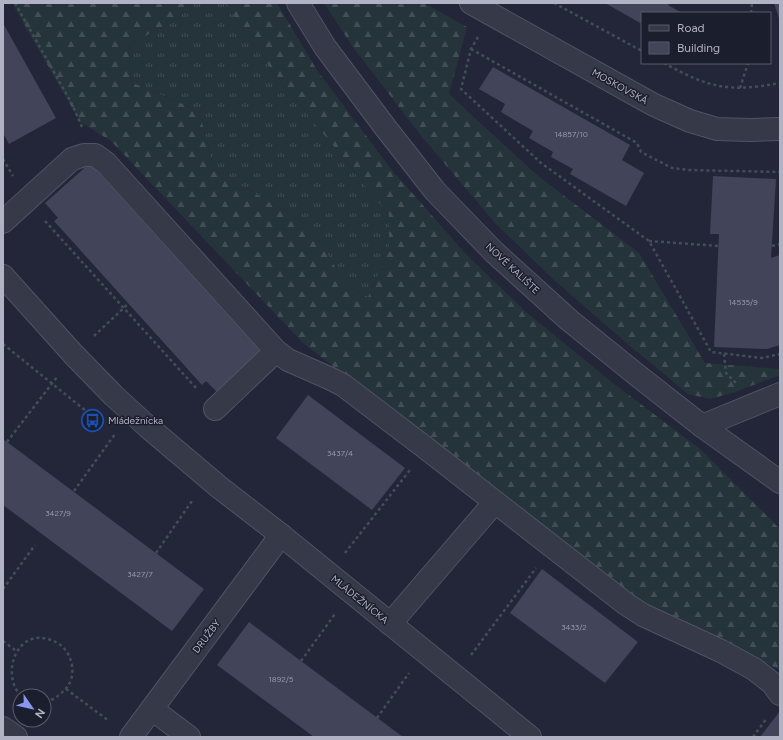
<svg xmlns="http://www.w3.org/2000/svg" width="783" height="740" font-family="Figtree,sans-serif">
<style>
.grass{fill:url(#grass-tufts)}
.forest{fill:url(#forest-firs)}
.building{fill:#424559}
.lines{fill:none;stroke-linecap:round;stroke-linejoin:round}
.minor-casing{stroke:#515363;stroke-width:24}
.path{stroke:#424e56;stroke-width:2.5;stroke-dasharray:3 3;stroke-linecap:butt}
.minor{stroke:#363948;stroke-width:22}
.labels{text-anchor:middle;stroke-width:3;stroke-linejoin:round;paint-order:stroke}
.number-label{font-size:8px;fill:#9598a9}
.street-label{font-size:10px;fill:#b1b3c4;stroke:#1b1e2d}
.poi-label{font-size:10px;fill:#b1b3c4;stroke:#1b1e2d;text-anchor:start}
</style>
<defs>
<pattern id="grass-tufts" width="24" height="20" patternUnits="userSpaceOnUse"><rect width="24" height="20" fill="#25333a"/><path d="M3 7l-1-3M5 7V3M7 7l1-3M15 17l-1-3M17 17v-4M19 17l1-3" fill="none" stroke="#424e55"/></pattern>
<pattern id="forest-firs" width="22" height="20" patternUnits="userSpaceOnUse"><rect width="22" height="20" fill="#25333a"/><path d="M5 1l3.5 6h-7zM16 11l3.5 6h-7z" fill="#424e55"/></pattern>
</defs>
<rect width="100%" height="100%" fill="#222638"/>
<polygon class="grass" points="185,3 225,3 264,60 389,215 389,250 368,297 346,285 311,227 214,169 199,111 131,82 128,45 181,17"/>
<g class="forest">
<polygon points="12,3 185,3 181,17 128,45 131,82 199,111 214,169 311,227 346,285 368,297 389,250 389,215 264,60 225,3 277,3 317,70 391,169 465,253 525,311 613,383 700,449 780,529 780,670 739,650 639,606 303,343 111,141 80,122"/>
<polygon points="324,3 424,3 467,27 449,94 537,175 639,253 705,363 780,369 780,375 735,392 710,399 688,394 630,346 554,280 496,224 422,137 352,46"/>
</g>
<g class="building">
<polygon points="605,3 670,3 668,5 682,13 642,13 642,24"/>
<polygon points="774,3 780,3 780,21"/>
<polygon points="3,23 56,118 9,144 3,133"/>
<polygon points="493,67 630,145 622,160 644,173 626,206 570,174 573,169 551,157 553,152 529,138 533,131 501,112 505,104 479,89"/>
<polygon points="90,163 260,351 217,392 206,381 202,385 54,221 58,218 45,203"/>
<polygon points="713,176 776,179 771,258 780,255 780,345 767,349 714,347 719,234 710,234"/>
<polygon points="308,395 405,468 372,510 276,438"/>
<polygon points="3,439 204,589 172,631 3,505"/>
<polygon points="542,569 638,642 605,683 510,613"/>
<polygon points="249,622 301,661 403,737 314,737 217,665"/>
<polygon points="780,711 780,737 760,737"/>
</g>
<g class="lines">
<defs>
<g id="minor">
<polyline points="298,3 325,47 385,127 435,191 494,252 569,320 637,375 702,426 780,482"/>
<polyline points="471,3 654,105 690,121 717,129 750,130 780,129"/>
<polyline points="3,222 72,159 84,155 95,155 106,163 276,351 288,360 329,378 343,385 427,449 626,604 643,615 721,651 754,669 772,683 780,694"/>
<polyline points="3,276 74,355 114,396 148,427 219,487 281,535 530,737"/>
<polyline points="215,409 276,351"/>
<polyline points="702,426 780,394"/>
<polyline points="390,624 495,502"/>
<polyline points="152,709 189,737"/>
<polyline points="3,728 16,737"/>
<polyline points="131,737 281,535"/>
</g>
</defs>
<use href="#minor" class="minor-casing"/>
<g class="path">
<polyline points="15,3 72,104 82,127"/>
<polyline points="554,3 642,51"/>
<polyline points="751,13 752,3"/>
<polyline points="478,37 471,49 461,89 541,163 649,241 711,352 762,358 780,354"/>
<polyline points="471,49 637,143 641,152 672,168 689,170 780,172"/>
<path d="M664,63c20,11 41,22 63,24 18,2 36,-1 53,-4"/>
<polyline points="740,88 748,63"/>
<polyline points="3,159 13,176"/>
<polyline points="45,221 197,389"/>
<polyline points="649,241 719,246"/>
<polyline points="772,246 780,244"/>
<polyline points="94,336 129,303"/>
<polyline points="3,344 91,415"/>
<polyline points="724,354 726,373 736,383"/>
<polyline points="7,442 57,377"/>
<polyline points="74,491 115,434"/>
<polyline points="156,553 192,501"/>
<polyline points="345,553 410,470"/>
<polyline points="3,589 35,545"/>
<polyline points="3,641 15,650"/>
<polyline points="471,655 536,568"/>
<polyline points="301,661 335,614"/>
<polyline points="66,689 109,721"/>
<path d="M21,696c-21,-22 -4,-69 30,-56 16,5 25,23 20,40 -2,6 -6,10 -11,14 -4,4 -10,7 -16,8"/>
<polyline points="377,718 409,673"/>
<polyline points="753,737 767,718"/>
</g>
<use href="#minor" class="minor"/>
</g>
<defs>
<symbol id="bus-ring" viewBox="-11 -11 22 22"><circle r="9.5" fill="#1b1e2d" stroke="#1a4fb4" stroke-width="1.5"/><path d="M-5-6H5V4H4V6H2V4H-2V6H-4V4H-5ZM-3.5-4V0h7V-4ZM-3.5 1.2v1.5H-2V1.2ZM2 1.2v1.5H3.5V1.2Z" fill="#1a4fb4"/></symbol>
</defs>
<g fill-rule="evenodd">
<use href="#bus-ring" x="80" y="408" width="25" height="25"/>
</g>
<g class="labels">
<g class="number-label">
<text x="571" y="137">14857/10</text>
<text x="743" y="305">14535/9</text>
<text x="340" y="456">3437/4</text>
<text x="58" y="516">3427/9</text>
<text x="140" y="577">3427/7</text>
<text x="574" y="630">3433/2</text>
<text x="281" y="682">1892/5</text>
</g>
<g class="street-label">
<text transform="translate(620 86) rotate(29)" y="4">MOSKOVSKÁ</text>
<text transform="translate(513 268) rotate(43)" y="4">NOVÉ KALIŠTE</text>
<text transform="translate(360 599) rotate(39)" y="4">MLÁDEŽNÍCKA</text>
<text transform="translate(206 636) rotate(-53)" y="4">DRUŽBY</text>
</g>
<g class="poi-label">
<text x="108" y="424">Mládežnícka</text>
</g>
</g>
<rect width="783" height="740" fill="none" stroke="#b1b3c4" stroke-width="8"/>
<rect x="641" y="12" width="130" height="52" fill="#1b1e2d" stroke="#575a69"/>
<rect x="649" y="25" width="20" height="6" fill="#363948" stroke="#575a69"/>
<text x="677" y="32" font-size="12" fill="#b1b3c4">Road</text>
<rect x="649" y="42" width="20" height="12" fill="#424559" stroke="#575a69"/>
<text x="677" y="52" font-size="12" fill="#b1b3c4">Building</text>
<g transform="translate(32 708) rotate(124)"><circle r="19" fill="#1b1e2d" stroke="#575a69"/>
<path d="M0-3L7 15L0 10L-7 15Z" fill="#8996f1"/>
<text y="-6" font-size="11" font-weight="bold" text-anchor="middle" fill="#b1b3c4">N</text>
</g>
</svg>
